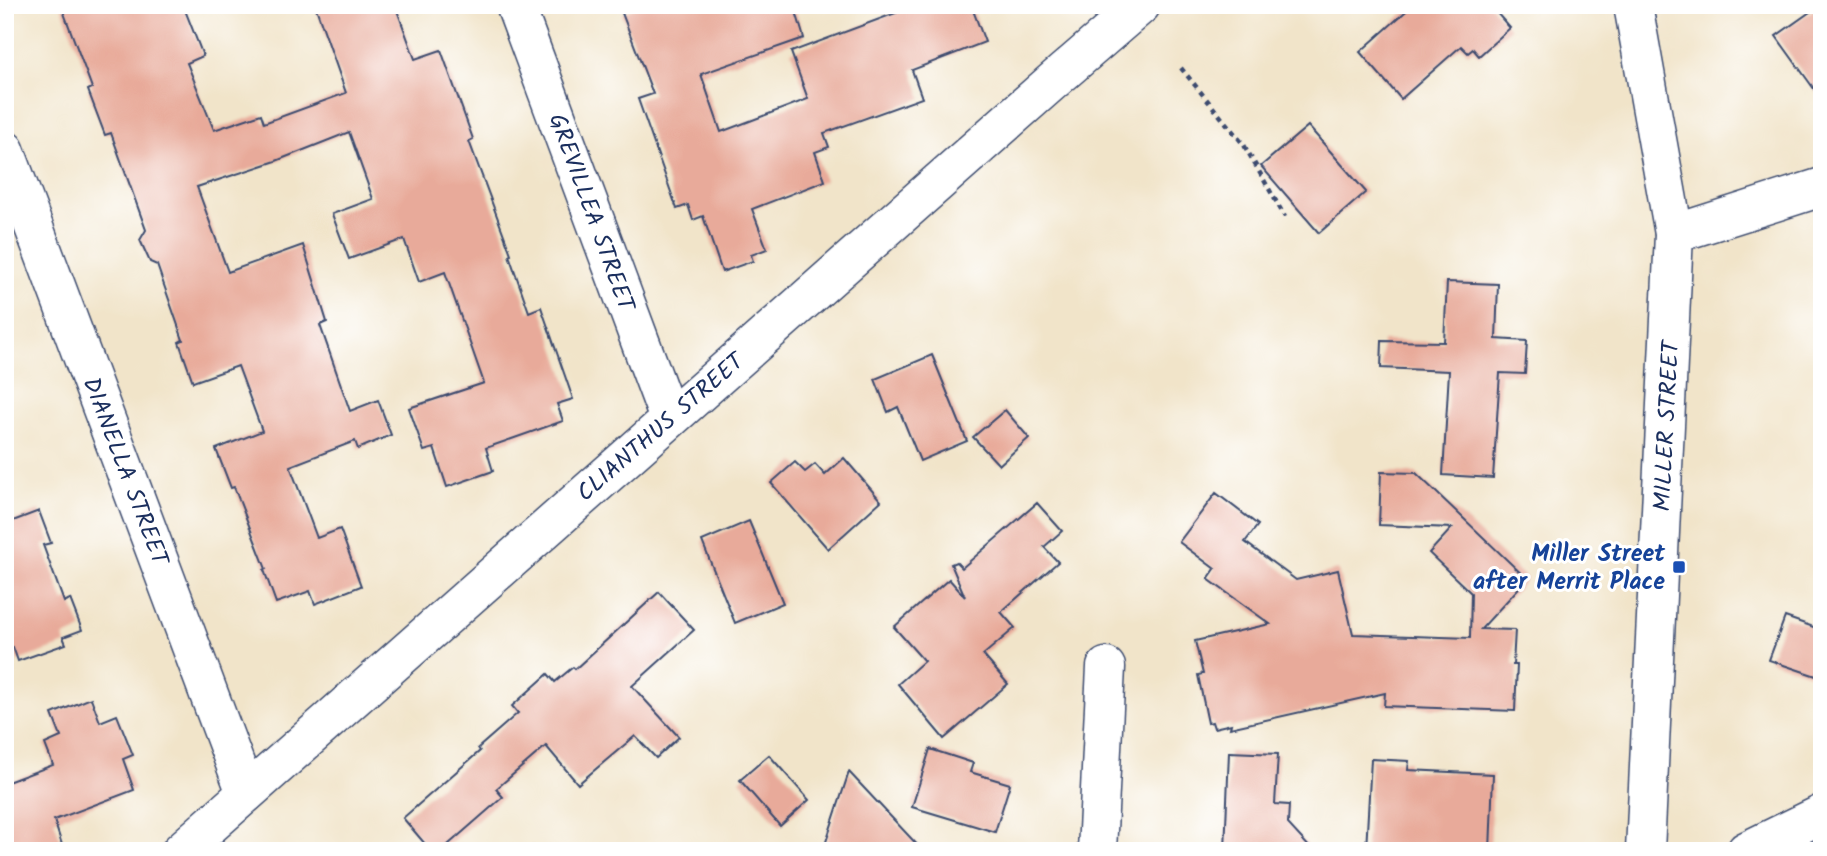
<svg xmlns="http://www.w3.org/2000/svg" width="1827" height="856" font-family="Kalam,sans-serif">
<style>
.building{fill:#e8aa9a}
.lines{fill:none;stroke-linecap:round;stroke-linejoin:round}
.minor-casing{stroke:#3b4a6e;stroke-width:41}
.tertiary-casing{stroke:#3b4a6e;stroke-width:41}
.path{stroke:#3b4a6e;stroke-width:4.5;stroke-dasharray:5 5;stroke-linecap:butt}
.minor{stroke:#fff;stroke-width:38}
.tertiary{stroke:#fff;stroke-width:38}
.transit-dot{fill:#1a4fb4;stroke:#fff;stroke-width:2.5}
.labels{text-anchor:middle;stroke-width:6;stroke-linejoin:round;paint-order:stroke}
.street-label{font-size:24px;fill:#1b2f5e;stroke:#fff}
.transit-label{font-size:24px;font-weight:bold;fill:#164399;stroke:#fff;text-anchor:end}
</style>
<rect width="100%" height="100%" fill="#fff"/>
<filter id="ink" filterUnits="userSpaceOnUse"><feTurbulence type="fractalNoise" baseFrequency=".0143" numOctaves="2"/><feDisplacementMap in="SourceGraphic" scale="14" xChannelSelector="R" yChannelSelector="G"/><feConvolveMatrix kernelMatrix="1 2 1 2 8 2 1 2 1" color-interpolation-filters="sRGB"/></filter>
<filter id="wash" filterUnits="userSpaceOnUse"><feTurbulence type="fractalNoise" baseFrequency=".00686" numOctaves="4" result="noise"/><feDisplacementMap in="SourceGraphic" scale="28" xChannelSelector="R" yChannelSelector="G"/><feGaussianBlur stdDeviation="1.57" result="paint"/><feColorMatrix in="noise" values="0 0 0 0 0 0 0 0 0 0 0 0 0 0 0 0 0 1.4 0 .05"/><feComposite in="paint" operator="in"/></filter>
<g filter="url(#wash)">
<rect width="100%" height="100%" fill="#f1e4c9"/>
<g id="blocks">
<g class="building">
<polygon points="61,5 183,5 203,56 187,63 214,130 261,114 264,123 346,93 315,5 395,5 415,59 441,50 473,139 469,141 511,254 509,255 529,312 541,307 573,399 557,404 563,421 486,448 493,471 447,487 434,448 424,451 409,408 484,383 445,272 419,282 404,239 349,259 332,214 373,199 349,132 276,161 197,187 228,272 303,245 327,322 320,325 350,411 378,400 391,435 358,449 355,441 290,466 317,538 340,529 361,586 315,604 310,591 276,603 264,570 266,569 234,487 231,488 216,449 262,431 238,366 193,382 179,342 183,340 157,265 150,262 140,240 146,230 111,133 105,135 88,90 92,88"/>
<polygon points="642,5 794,5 804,38 701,74 721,132 808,99 791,52 917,5 971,5 985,42 912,70 922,98 824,133 829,147 815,152 825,181 752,209 767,249 751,255 753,261 722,272 703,216 693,220 688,205 677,209 638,99 653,94 622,13"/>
<polygon points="1413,5 1490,5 1510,28 1479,56 1473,49 1468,53 1461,46 1401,99 1360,52"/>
<polygon points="1820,5 1822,5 1822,100 1776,36"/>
<polygon points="1308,126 1366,192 1319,233 1261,166"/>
<polygon points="1447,282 1498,284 1496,339 1527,341 1525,374 1500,373 1493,478 1443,475 1449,371 1381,368 1382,341 1444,342"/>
<polygon points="932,355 967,441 920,461 898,407 888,412 875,379"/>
<polygon points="1005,410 1029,438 999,465 973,437"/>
<polygon points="844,458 881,501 828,549 771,483 795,462 805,472 815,464 825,475"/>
<polygon points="1381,472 1416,473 1527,579 1481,629 1515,630 1513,665 1517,665 1515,711 1384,706 1385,693 1230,728 1231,724 1214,728 1212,722 1208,723 1198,675 1203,674 1195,641 1270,624 1208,579 1215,569 1179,542 1216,493 1258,525 1245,542 1296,580 1338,570 1353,634 1470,638 1471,593 1429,553 1452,528 1379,525"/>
<polygon points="1037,503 1062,531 1044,547 1058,562 1001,612 1015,628 983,655 1008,684 944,739 898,684 924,661 894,627 949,579 965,597 951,564 956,562 962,568"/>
<polygon points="39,511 51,543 43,545 64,602 70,599 82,630 63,637 66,644 18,661 13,647 5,650 5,524"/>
<polygon points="749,521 783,603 735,623 702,541"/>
<polygon points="659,592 694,630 632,686 679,737 656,758 635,736 578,784 546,746 496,789 503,797 441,851 431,851 403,818 480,751 478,748 518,713 512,706 548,674 555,682 573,667 575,669"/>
<polygon points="1785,617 1822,630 1822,678 1769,660"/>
<polygon points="91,698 100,722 117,715 133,755 123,759 134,790 54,820 64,851 5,851 5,783 53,765 45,744 61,737 52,714"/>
<polygon points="930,749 973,763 970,772 1010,784 995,832 912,807"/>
<polygon points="1229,752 1278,754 1275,804 1289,805 1288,824 1313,851 1225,850"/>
<polygon points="769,755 809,800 780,826 740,780"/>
<polygon points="1371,759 1409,761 1408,770 1493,774 1490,851 1366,850"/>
<polygon points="849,772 923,851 823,851"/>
</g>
</g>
</g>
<g filter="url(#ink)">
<use href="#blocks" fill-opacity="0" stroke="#3b4a6e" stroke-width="2"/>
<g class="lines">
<defs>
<g id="minor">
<polyline points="515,5 669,419"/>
<polyline points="5,150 246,793"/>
<polyline points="1674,234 1822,187"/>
<polyline points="181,851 1053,81 1141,5"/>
<polyline points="1097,851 1106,667"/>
<polyline points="1746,851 1822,814"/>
</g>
<polyline id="tertiary" points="1633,5 1674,234 1645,851"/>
</defs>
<use href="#minor" class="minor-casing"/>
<use href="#tertiary" class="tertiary-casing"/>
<polyline class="path" points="1181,68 1244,145 1285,217"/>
<use href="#minor" class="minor"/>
<use href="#tertiary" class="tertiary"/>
</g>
</g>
<rect class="transit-dot" x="1672" y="560" width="14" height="14" rx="3.5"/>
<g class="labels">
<g class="street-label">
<text transform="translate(592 212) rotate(70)" y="8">GREVILLEA STREET</text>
<text transform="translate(1666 426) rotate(-87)" y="8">MILLER STREET</text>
<text transform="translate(660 427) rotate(-41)" y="8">CLIANTHUS STREET</text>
<text transform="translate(126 471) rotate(69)" y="8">DIANELLA STREET</text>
</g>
<g class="transit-label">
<text x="1665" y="561">Miller Street<tspan x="1665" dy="28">after Merrit Place</tspan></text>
</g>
</g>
<rect width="1827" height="856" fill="none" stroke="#fff" stroke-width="28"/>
</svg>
